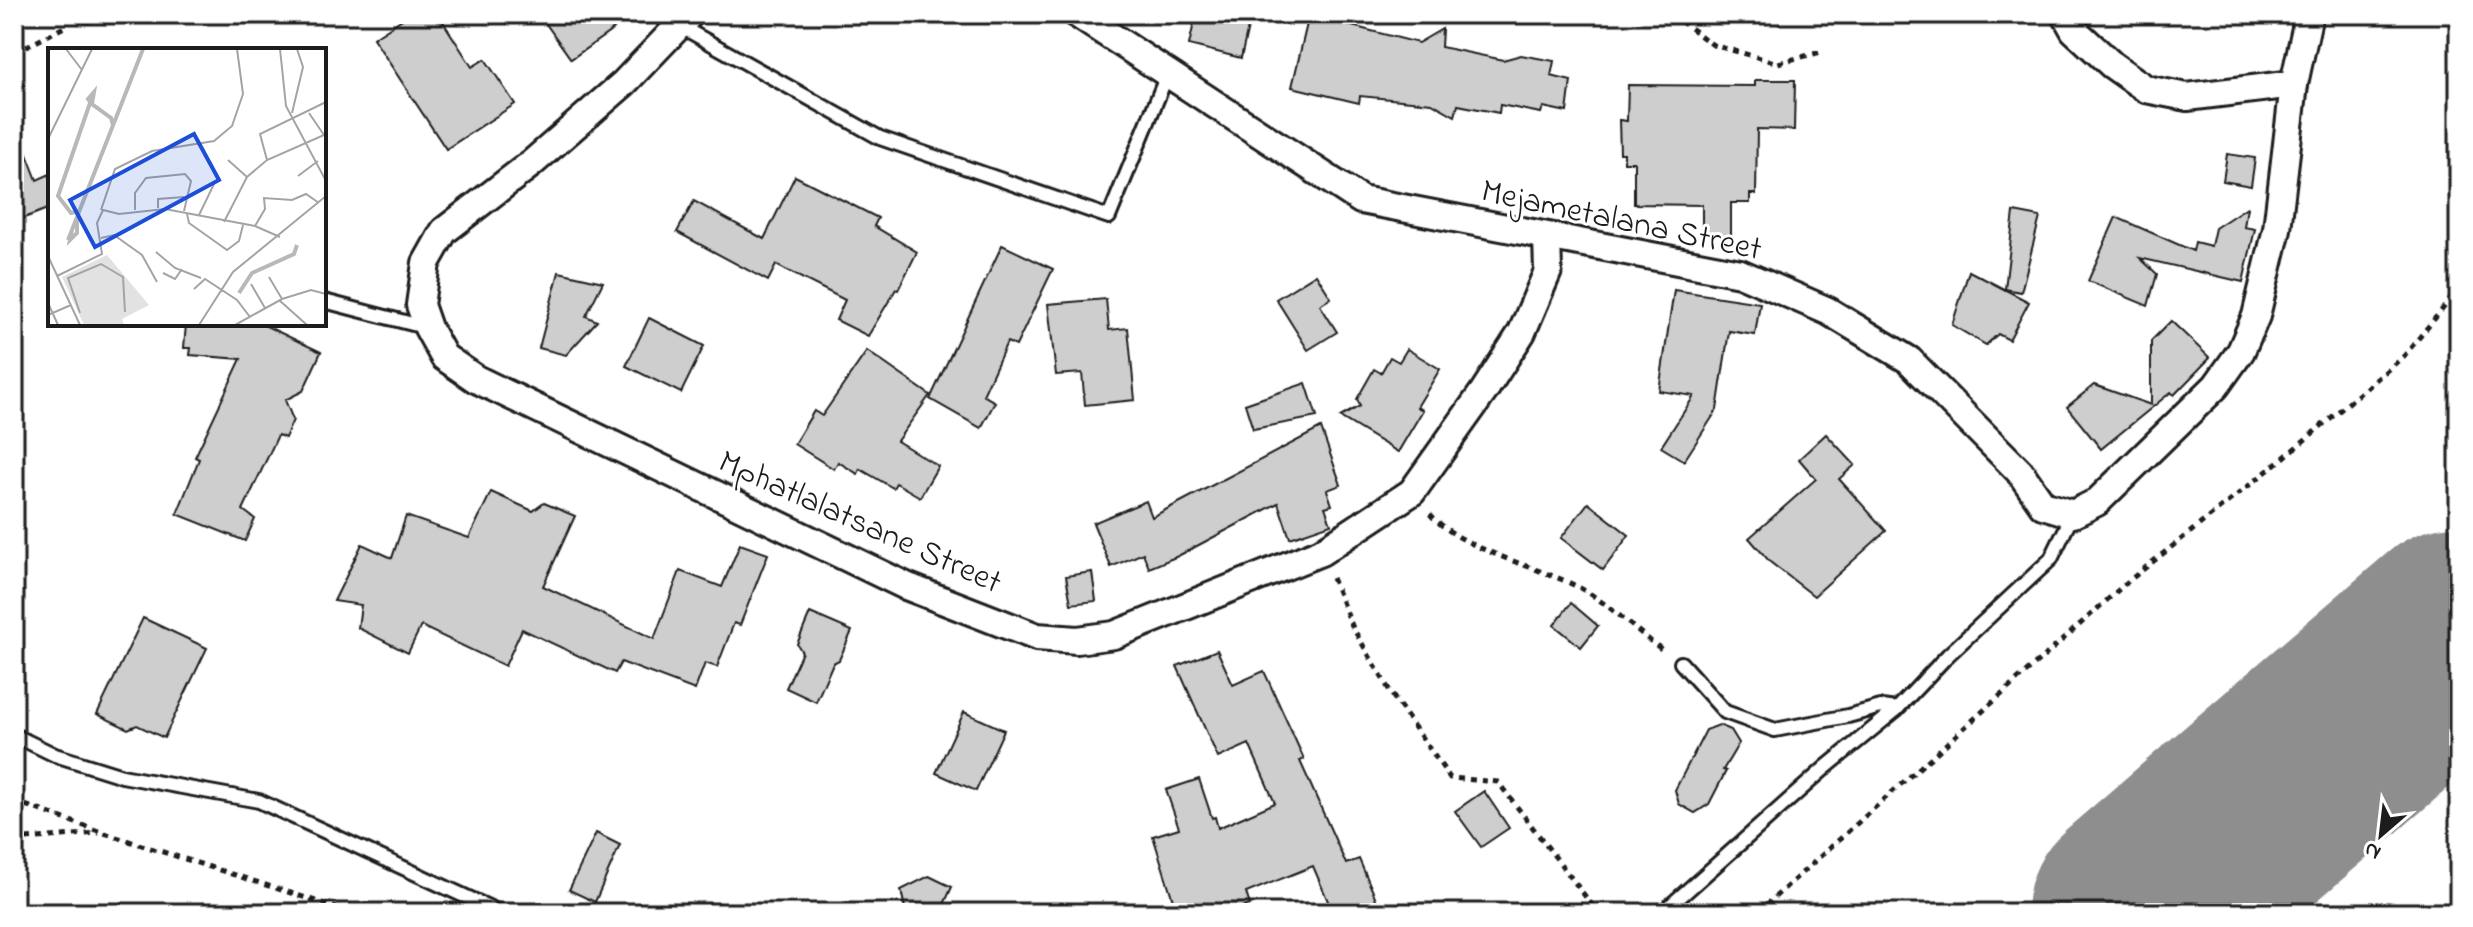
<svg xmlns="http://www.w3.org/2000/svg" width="2473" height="927" font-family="'Indie Flower',sans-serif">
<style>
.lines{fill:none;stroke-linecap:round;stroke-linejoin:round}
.taxiway{stroke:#8e8e8e;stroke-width:88}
.runway{stroke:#8e8e8e;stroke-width:218}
.building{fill:#cecece;stroke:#1c1c1c;stroke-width:2}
.lane-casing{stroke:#1c1c1c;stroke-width:18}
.street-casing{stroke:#1c1c1c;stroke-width:32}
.path{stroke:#1c1c1c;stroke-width:5;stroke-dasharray:6 6;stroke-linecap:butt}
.lane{stroke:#fff;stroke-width:12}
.street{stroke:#fff;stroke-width:26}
.labels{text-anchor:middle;stroke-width:6;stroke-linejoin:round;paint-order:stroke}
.street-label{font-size:34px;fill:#1c1c1c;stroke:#fff}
.inset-river{fill:none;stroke:#b8b8b8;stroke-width:4}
.inset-road{fill:none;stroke:#a4a4a4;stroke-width:2}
.view{fill:#1d4ed8;fill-opacity:0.15;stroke:#1d4ed8;stroke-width:4}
.inset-edge{fill:none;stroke:#1c1c1c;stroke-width:4}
</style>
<rect width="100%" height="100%" fill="#fff"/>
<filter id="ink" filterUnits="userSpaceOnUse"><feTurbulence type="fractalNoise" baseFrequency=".0125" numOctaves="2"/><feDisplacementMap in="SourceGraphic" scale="16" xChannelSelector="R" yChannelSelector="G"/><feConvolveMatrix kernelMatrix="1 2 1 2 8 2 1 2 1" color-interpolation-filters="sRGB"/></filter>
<g filter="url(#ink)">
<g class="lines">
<polyline class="taxiway" points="2409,678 2459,665"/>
<polyline class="runway" points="2136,913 2459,635"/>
</g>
<g class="building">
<polygon points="410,14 438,14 472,67 485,59 515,104 446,149 373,38"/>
<polygon points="539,14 602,14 614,29 571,59"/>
<polygon points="1196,14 1251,14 1241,58 1189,45"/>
<polygon points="1309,15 1418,43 1442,29 1441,47 1503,60 1521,55 1554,61 1551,76 1571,81 1567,112 1543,107 1541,113 1500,105 1499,113 1458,105 1455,116 1432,103 1360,96 1359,103 1292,87"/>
<polygon points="1755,80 1795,80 1794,130 1757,129 1756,194 1750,194 1750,203 1731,203 1731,235 1702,235 1702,205 1634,204 1634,162 1624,162 1624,153 1620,153 1619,120 1627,121 1628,85 1755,86"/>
<polygon points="16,126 37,180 50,174 50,208 14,222"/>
<polygon points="2227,154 2255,158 2251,186 2223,181"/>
<polygon points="795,176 878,218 874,226 917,252 898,290 896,289 868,336 836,320 845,300 776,265 768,281 677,232 694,201 764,239"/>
<polygon points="2247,207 2244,227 2255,229 2243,282 2140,258 2157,274 2148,306 2088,281 2116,217 2193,251 2195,242 2211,246 2215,228"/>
<polygon points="2014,212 2040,217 2021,292 2005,289"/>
<polygon points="1002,245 1053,269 1016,346 1007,342 983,395 995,402 981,428 930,399"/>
<polygon points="1969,271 2029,302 2009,340 1998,334 1986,345 1952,325"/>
<polygon points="559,272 603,282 586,316 597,321 566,355 539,348"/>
<polygon points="1316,274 1331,298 1320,305 1337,332 1308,350 1276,299"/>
<polygon points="1674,290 1760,303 1755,335 1729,331 1717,410 1684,461 1661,447 1694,396 1659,391"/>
<polygon points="1106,299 1109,330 1128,328 1135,400 1085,405 1082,373 1056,375 1048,304"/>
<polygon points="649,318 704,346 681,393 626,366"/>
<polygon points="2171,321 2210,358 2174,395 2171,392 2101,449 2067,407 2094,385 2151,405 2151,341"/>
<polygon points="186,324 262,324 321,352 303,391 285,400 293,420 285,438 278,435 243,510 255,519 245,541 177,514 199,459 195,457 241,359 190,355 191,348 184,348"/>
<polygon points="1407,349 1440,369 1417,407 1423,410 1398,452 1340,417 1360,406 1357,399 1374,369 1381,373 1390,357 1399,362"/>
<polygon points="867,351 930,395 897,441 938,466 920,497 896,483 893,488 860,469 858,474 838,462 834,469 794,444 814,411 822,416"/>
<polygon points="1306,383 1317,417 1253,429 1245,404"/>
<polygon points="1321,428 1341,485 1327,490 1332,505 1325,507 1331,524 1290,538 1278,503 1178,556 1149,568 1143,553 1111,567 1093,523 1146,501 1152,517"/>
<polygon points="1826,434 1855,465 1839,479 1886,531 1814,596 1770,562 1749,538 1816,479 1799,459"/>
<polygon points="491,492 533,511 544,503 575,516 543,586 654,639 680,571 722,587 740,544 768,554 740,625 734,623 717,667 705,663 695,690 621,662 615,673 522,629 505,666 421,626 408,653 358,628 361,605 334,601 362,544 392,558 406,516 469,538"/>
<polygon points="1588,503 1629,535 1603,570 1561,538"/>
<polygon points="1092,572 1096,601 1071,604 1066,576"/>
<polygon points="1571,603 1598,626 1581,647 1554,625"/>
<polygon points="810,613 852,631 839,660 833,663 816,702 786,688 802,652 797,644"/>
<polygon points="143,618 207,648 164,738 137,725 128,729 97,714"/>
<polygon points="1217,650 1233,685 1264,671 1304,759 1300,761 1346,864 1359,859 1382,913 1333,913 1313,866 1246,893 1250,905 1224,913 1177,913 1153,836 1179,828 1166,790 1199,779 1212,818 1215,817 1218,828 1275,803 1249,744 1218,758 1177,666"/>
<polygon points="964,712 1004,730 976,791 936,773"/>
<polygon points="1719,725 1731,730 1739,743 1723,770 1726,771 1709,804 1695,813 1679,804 1675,790 1706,730"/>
<polygon points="1484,791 1509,828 1481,847 1455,811"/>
<polygon points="596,833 620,845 595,902 569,890"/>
<polygon points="929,876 952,887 940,913 906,913 901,890"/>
</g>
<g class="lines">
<defs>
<g id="lane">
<polyline points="87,15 88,14"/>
<polyline points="680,26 880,138 1109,217 1167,75"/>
<polyline points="324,301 428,328"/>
<polyline points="1681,663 1725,712 1775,730 1848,716 1881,707 1897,709"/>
<polyline points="14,735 55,755 122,776 259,801 501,913"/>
<polyline points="1662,913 1825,768 1897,709 1948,655 2051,559 2073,514"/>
</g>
<g id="street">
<polyline points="690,14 624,83 532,163 444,231 426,263 420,305 428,328 444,357 476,379 906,586 1037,637 1077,640 1114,635 1321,552 1412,492 1484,391 1522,332 1548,271 1547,237"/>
<polyline points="1077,14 1361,200 1740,273 1828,311 1909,360 2020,472 2043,505 2073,514 2097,502 2216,386 2241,351 2256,316 2277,229 2294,84 2309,14"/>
<polyline points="2065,14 2074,30 2112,65 2146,89 2187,97 2294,84"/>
</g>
</defs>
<use href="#lane" class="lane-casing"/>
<use href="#street" class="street-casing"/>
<g class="path">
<polyline points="1671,14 1713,45 1778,63 1821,52"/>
<polyline points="14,48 26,47 68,25"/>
<path d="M1430,514c32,37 106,51 150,74 27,14 58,45 84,63"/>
<polyline points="1332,578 1353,628 1394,698 1450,778 1498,782 1598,913"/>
<polyline points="14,801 104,833 353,913"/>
<polyline points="14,840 99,833"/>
<polyline points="1757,913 2126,583 2281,460 2404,356 2459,289"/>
</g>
<use href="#lane" class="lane"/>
<use href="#street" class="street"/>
</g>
</g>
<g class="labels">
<g class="street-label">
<text transform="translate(1622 218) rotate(12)" y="12">Mejametalana Street</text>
<text transform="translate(861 520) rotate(24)" y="12">Mphatlalatsane Street</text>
</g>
</g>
<g transform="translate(48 48)">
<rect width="278" height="278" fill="#fff"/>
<path d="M59,207l42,50 -27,14 2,6h-40l-22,-48z" fill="#e2e2e2"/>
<path class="inset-river" d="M44,56l-4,-5 6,-7 -2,12 19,14 2,7M32,163l-9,2 -13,-17 32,-93M24,182l-2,10 7,-7v-16M20,192l75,-191M191,245l13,-20 42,-19 3,-9"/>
<path class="inset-road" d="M18,1l16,21M232,1l6,57 40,75M244,65l11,-46 -6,-18M0,91l44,-90M180,112l19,17M219,112l-7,-26 66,-32M250,128l20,-15M110,160v-9l26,-2M53,162l14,-41 37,-18 62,-10 18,-15 11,-32 -6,-45M87,162v-17l11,-15 39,-4 6,7 -7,30M139,166l2,9 38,27 12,-9 4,-16M151,167l16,-33M176,174l23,-45 20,-17 57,-25 -15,-22M207,178l10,-17 -1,-11 28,2 14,-6 13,9M53,190l13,-3 28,20 15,27M108,204l19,16 26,10M0,208l32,69M115,225l12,6 7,-10M9,228l45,-22 -5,-31 6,-13 16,4 46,-5 90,17 25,11M221,229l13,22M203,236l14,24M146,241l11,-10 32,21 13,17M231,252l28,25M0,255l10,22M32,265l-12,-35 33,-14 22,13 2,35M0,267l23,-10M151,277l34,-53 93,-76M187,277l47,-26 29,-9 15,4"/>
<path class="view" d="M146,86l25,46 -124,67 -25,-47z"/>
<rect width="278" height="278" class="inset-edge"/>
</g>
<rect width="2473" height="927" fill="none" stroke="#fff" stroke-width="48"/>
<rect x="24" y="24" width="2425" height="879" fill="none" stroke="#1c1c1c" stroke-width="3" filter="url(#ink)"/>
<g transform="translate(2381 835) rotate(208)" stroke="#ffffff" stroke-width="6" paint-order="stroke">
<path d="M0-6L14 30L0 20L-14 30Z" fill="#1c1c1c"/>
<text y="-12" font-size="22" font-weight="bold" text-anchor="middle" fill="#1c1c1c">N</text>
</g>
</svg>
